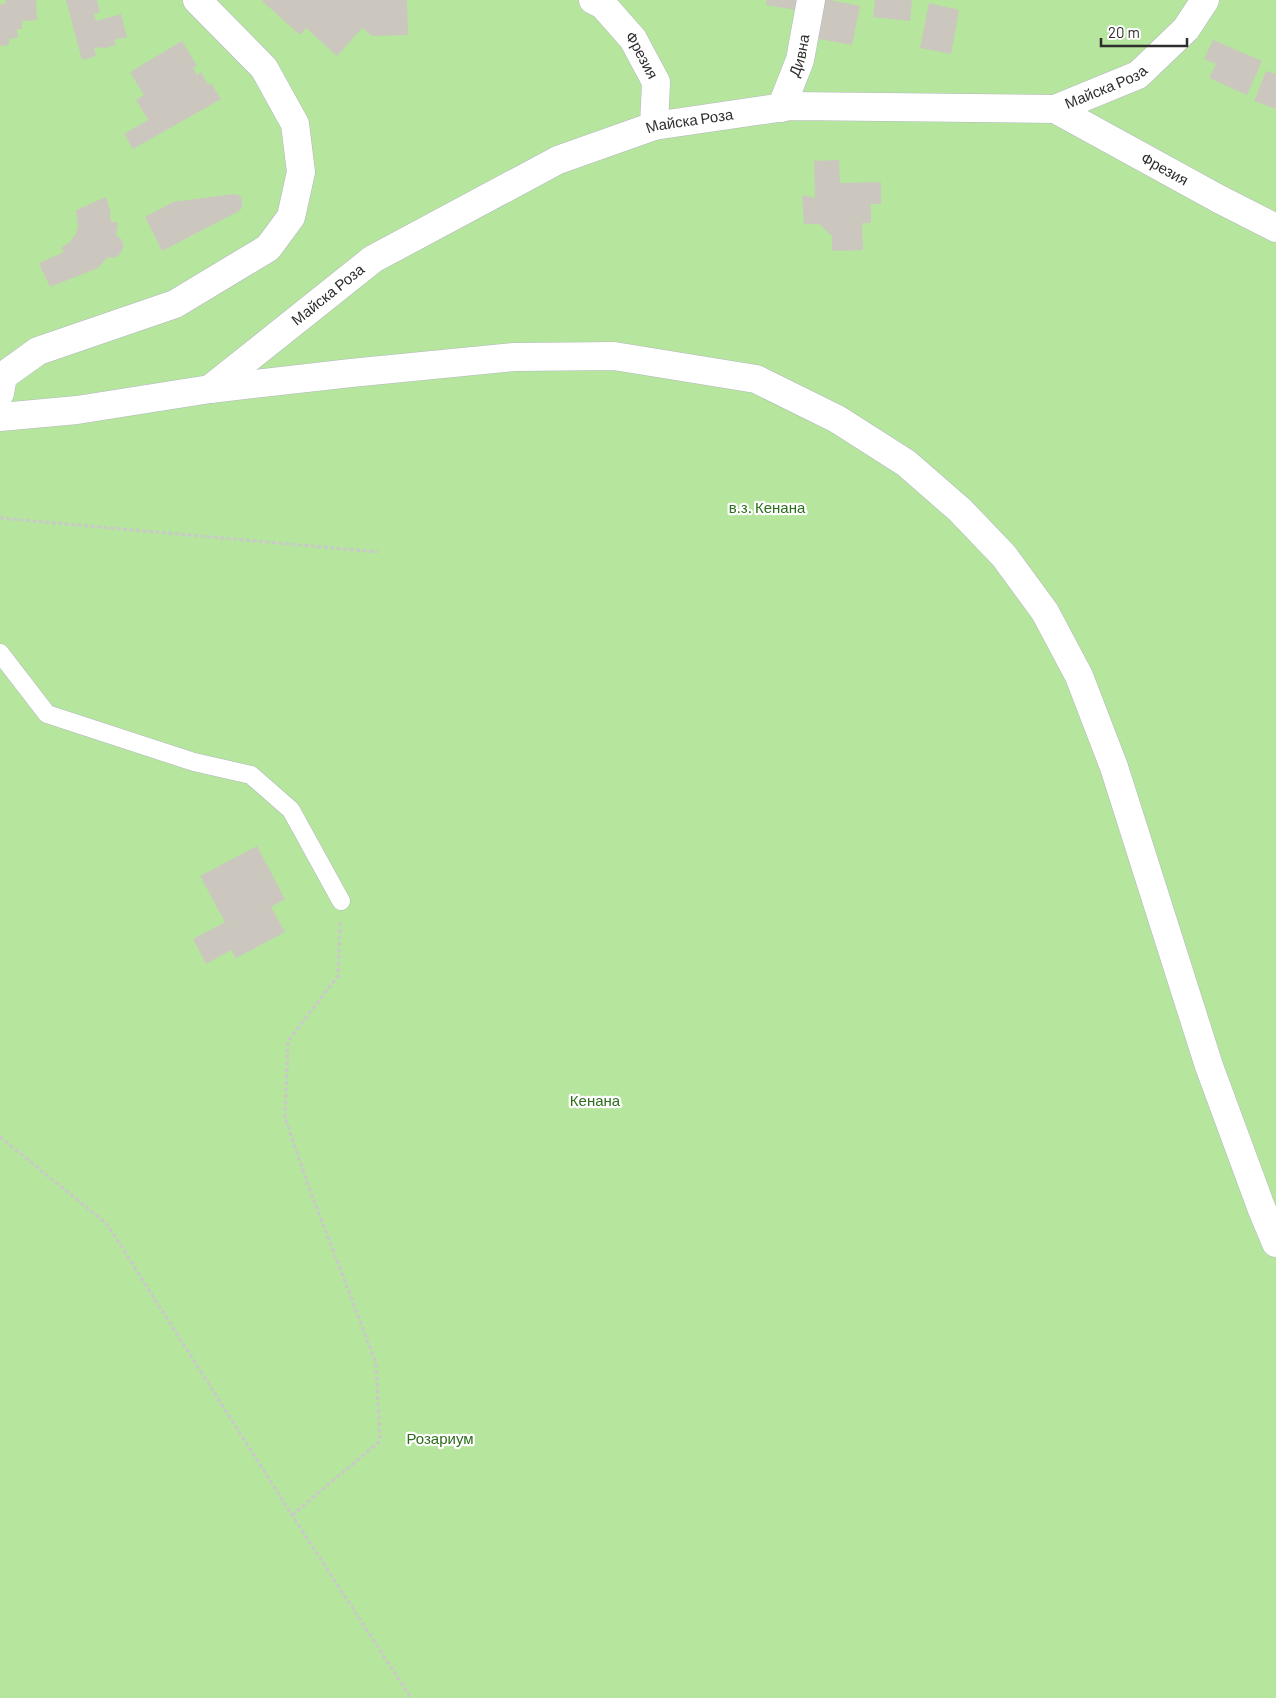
<svg xmlns="http://www.w3.org/2000/svg" width="1276" height="1698" font-family="Barlow,sans-serif">
<style>
.green{fill:#b6e59e}
.building{fill:#cbc7bf}
.lines{fill:none;stroke-linecap:round;stroke-linejoin:round}
.service-casing{stroke:#b4b7c1;stroke-width:19}
.minor-casing{stroke:#b4b7c1;stroke-width:29}
.secondary-casing{stroke:#b4b7c1;stroke-width:29}
.path{stroke:#c9c9c9;stroke-width:3;stroke-dasharray:4 2.5;stroke-linecap:butt}
.service{stroke:#fff;stroke-width:18}
.minor{stroke:#fff;stroke-width:28}
.secondary{stroke:#fff;stroke-width:28}
.labels{text-anchor:middle;stroke-width:4.5;stroke-linejoin:round;paint-order:stroke}
.street-label{font-size:15px;fill:#2e2e2e;stroke:#fff}
.park-label{font-size:15px;fill:#2c6e1b;stroke:#fff}
</style>
<rect width="100%" height="100%" fill="#efe9e1"/>
<rect class="green" x="0" y="0" width="1276" height="1698"/>
<g class="building">
<polygon points="5,0 36,0 37,20 22,21 22,29 17,29 18,38 9,39 9,45 0,46 0,4 5,4"/>
<polygon points="66,0 97,0 100,12 94,14 96,21 121,14 127,37 114,40 116,45 102,49 101,47 94,48 96,56 82,60"/>
<polygon points="264,0 407,0 408,35 372,36 362,28 337,56 306,28 300,35 262,1"/>
<polygon points="767,0 805,0 803,11 766,5"/>
<polygon points="815,0 830,0 860,6 852,45 808,37"/>
<polygon points="875,0 912,0 910,21 873,17"/>
<polygon points="929,3 959,10 951,54 920,48"/>
<polygon points="1213,40 1262,61 1247,95 1209,78 1216,64 1204,59"/>
<polygon points="182,41 197,66 193,68 197,75 201,72 208,85 211,83 221,99 133,149 124,134 148,120 136,100 144,95 130,72"/>
<polygon points="1266,71 1276,74 1276,109 1254,101"/>
<polygon points="839,160 840,183 881,182 881,204 871,204 871,223 862,223 863,250 832,251 832,236 819,224 804,224 802,195 815,198 814,161"/>
<polygon points="233,194 239,195 242,199 242,208 239,211 162,251 145,217 173,202"/>
<polygon points="106,197 110,210 111,222 118,222 116,235 121,239 124,245 122,251 118,256 113,258 108,257 98,268 50,287 39,263 64,252 61,248 70,242 76,234 78,226 76,210"/>
<polygon points="257,846 285,899 271,907 285,932 236,958 231,950 206,964 193,939 225,922 200,876"/>
</g>
<g class="lines">
<defs>
<polyline id="service" points="0,653 47,714 194,762 251,775 291,810 341,901"/>
<g id="minor">
<path id="s1" d="M593,0l10,5 30,34 23,43 -2,44"/>
<path id="s2" d="M781,108l19,-48 11,-60"/>
<path id="s3" d="M1055,109l164,90 57,29"/>
<path id="s4" d="M210,389l163,-130 185,-99 96,-34 137,-20 264,3 83,-34 48,-46 19,-29"/>
<polyline points="0,393 3,376 38,351 175,304 268,248 291,217 301,172 295,124 264,68 197,0"/>
</g>
<polyline id="secondary" points="0,417 77,410 210,389 351,373 514,357 614,356 756,379 837,419 906,463 960,510 1004,556 1045,612 1079,676 1114,767 1209,1066 1261,1207 1276,1243"/>
</defs>
<use href="#service" class="service-casing"/>
<use href="#minor" class="minor-casing"/>
<use href="#secondary" class="secondary-casing"/>
<g class="path">
<polyline points="0,518 378,552"/>
<polyline points="0,1137 107,1224 292,1515 411,1698"/>
<polyline points="292,1515 380,1441 376,1363 307,1182 285,1118 288,1041 338,976 340,922"/>
</g>
<use href="#service" class="service"/>
<use href="#minor" class="minor"/>
<use href="#secondary" class="secondary"/>
</g>
<g class="labels">
<g class="street-label">
<text dy="5" stroke="none"><textPath href="#s2" startOffset="56">Дивна</textPath></text>
<text dy="5" stroke="none"><textPath href="#s1" startOffset="75">Фрезия</textPath></text>
<text dy="5" stroke="none"><textPath href="#s4" startOffset="978">Майска Роза</textPath></text>
<text dy="5" stroke="none"><textPath href="#s4" startOffset="556">Майска Роза</textPath></text>
<text dy="5" stroke="none"><textPath href="#s3" startOffset="125">Фрезия</textPath></text>
<text dy="5" stroke="none"><textPath href="#s4" startOffset="151">Майска Роза</textPath></text>
</g>
<g class="park-label">
<text x="767" y="513">в.з. Кенана</text>
<text x="595" y="1106">Кенана</text>
<text x="440" y="1444">Розариум</text>
</g>
</g>
<path d="M1101 38v8h86v-8" fill="none" stroke="#2e2e2e" stroke-width="2.5"/>
<text x="1108" y="38" font-size="15" fill="#2e2e2e" stroke="#ffffff" stroke-width="4" paint-order="stroke">20 m</text>
</svg>
